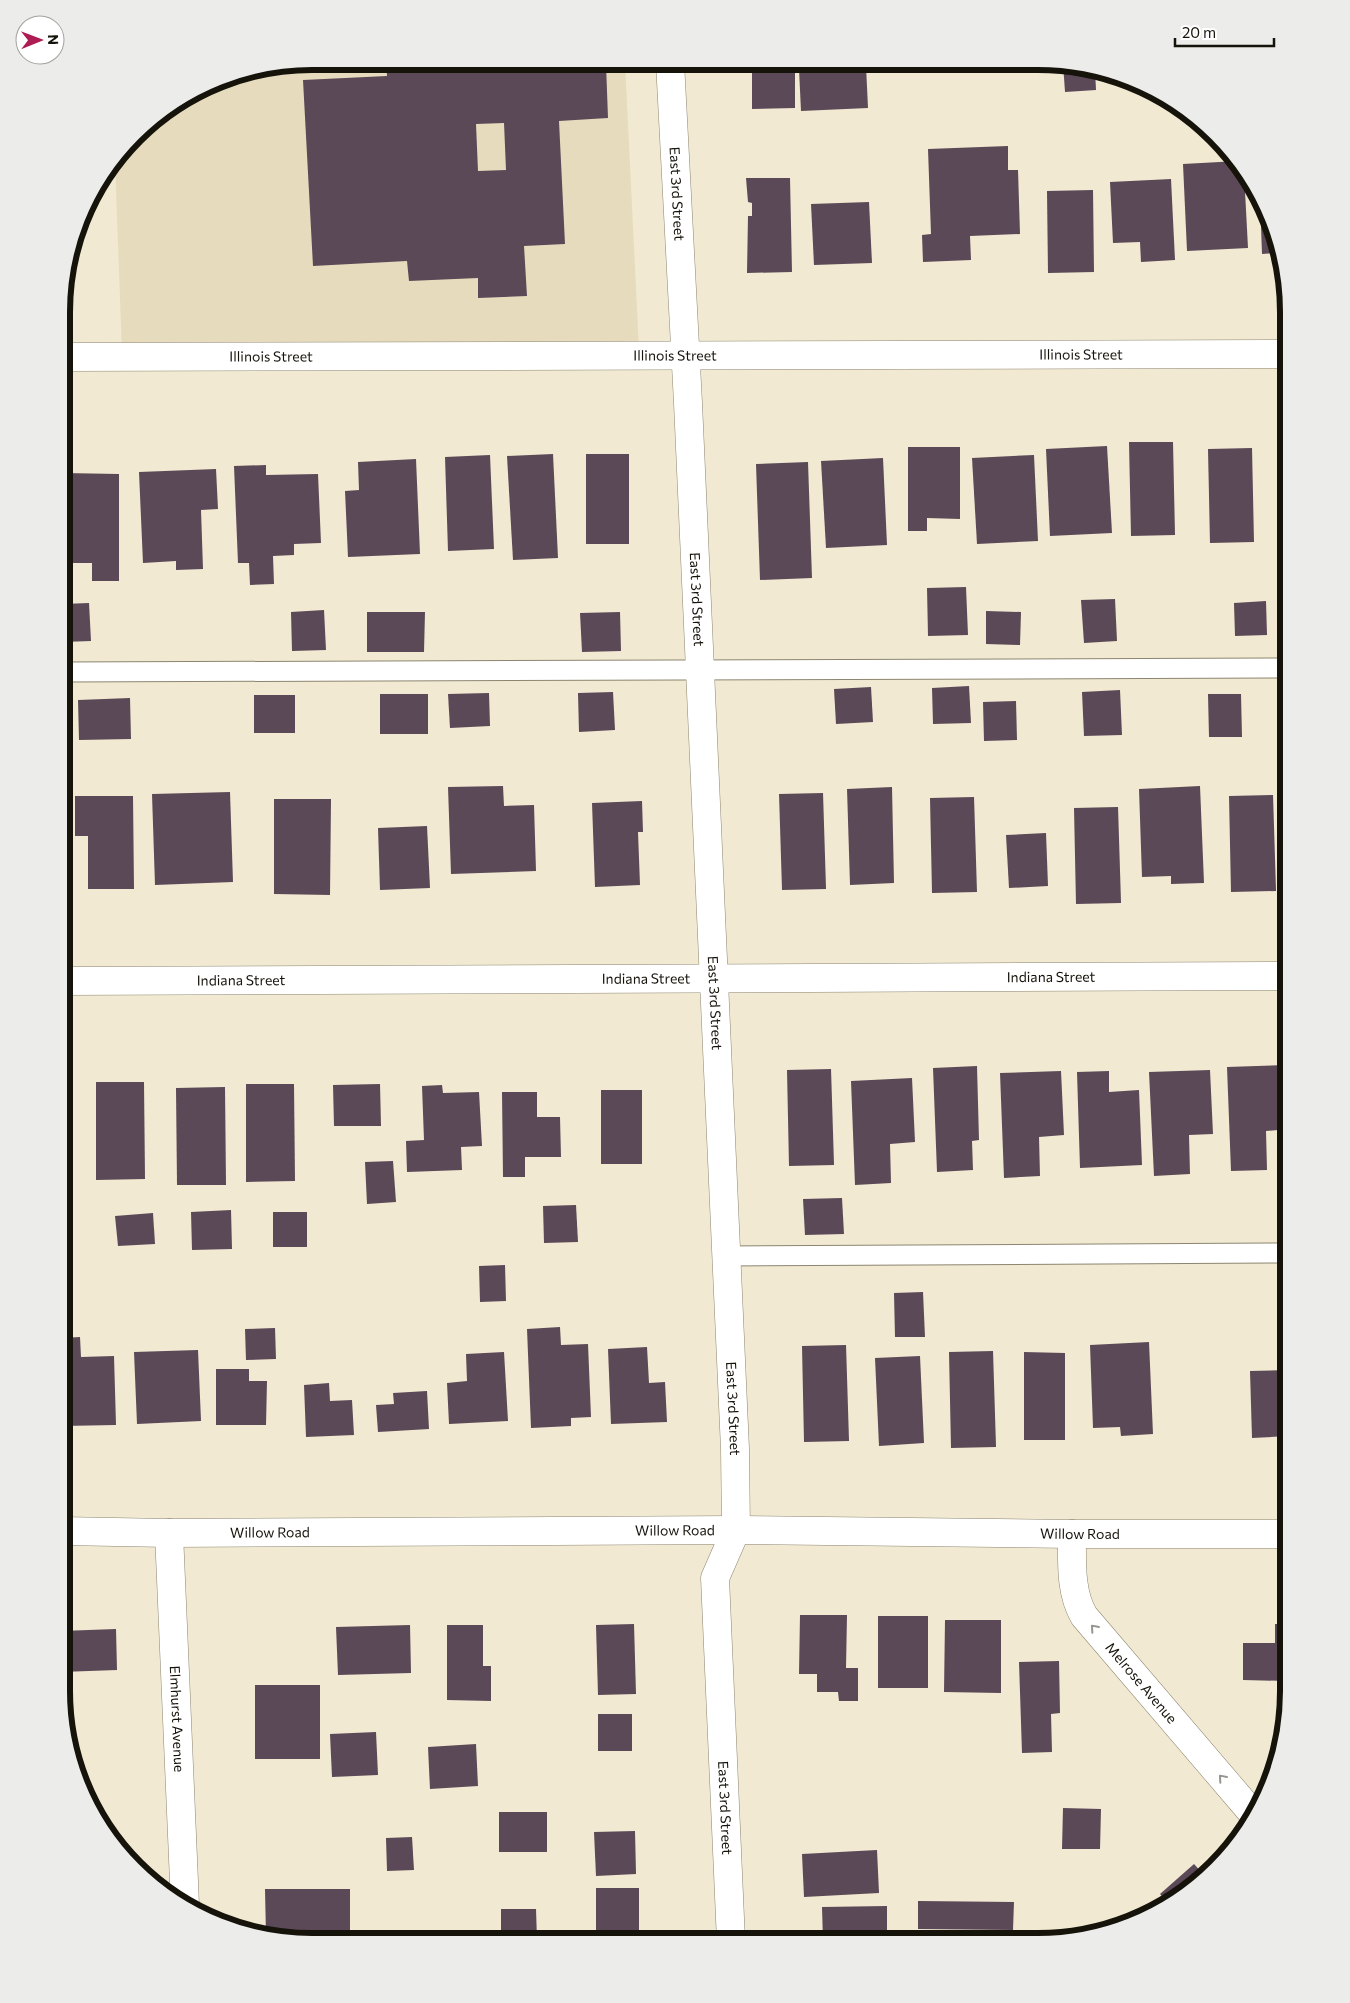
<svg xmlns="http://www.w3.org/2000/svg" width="1350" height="2003" font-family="Commissioner,sans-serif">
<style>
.built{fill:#e6dcbd}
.building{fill:#5b4957;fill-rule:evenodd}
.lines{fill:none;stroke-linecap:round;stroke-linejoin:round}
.service-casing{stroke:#8c8570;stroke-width:21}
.minor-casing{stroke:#8c8570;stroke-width:29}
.service{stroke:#fff;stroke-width:19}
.minor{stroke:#fff;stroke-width:28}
.oneway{stroke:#969591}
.labels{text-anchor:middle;stroke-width:5;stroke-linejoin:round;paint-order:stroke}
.street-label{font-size:14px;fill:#16130b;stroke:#fff}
.rim{fill:none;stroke:#16130b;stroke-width:6}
</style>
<rect width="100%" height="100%" fill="#f1e9d1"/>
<polygon class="built" points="312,61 625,62 639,350 122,353 115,162 147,123 231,75"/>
<g class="building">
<path d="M386,61l27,1 1,9 116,-6v-3h35v4l41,-2 2,54 -49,3 6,123 -41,2 3,50 -49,2v-20l-69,3 -2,-20 -94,5 -10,-186 84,-4zM504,123l2,47 -28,1 -2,-47z"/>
<polygon points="1063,63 1071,63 1095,70 1096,90 1065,92"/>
<polygon points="866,66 868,108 801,111 799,69"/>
<polygon points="752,71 795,71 795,108 752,109"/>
<polygon points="1008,146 1008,170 1018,170 1020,234 970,236 971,260 923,262 922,235 931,234 928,149"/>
<polygon points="1238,161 1244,172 1248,248 1187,251 1183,164"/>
<polygon points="746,178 790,178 792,272 747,273 748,216 752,216 752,203 748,202"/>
<polygon points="1171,179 1175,260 1141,262 1140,242 1113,243 1110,182"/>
<polygon points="1093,190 1094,272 1048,273 1047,191"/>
<polygon points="1260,199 1270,216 1277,253 1262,254"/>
<polygon points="869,202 872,263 814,265 811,204"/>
<polygon points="1129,442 1173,442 1175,535 1131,536"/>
<polygon points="1289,442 1289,536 1281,536 1279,443"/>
<polygon points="1107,446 1112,533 1050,536 1046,449"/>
<polygon points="908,447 960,447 960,519 927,518 927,531 908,531"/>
<polygon points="1252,448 1254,542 1210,543 1208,449"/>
<polygon points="553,454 558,558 513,560 507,456"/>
<rect x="586" y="454" width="43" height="90"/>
<polygon points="490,455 494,549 448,551 445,457"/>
<polygon points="1034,455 1038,541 977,544 972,458"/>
<polygon points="883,458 887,545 826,548 821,461"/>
<polygon points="416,459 420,554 348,557 345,491 359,490 358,462"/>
<polygon points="808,462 812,578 760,580 756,464"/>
<polygon points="266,465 266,475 318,474 321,543 294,544 294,555 273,556 274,584 250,585 249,563 238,563 234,466"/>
<polygon points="216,469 218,509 201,510 203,569 176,570 176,561 143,563 139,472"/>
<polygon points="63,473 119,474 119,581 92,581 92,563 63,563"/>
<polygon points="966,587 968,635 928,636 927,588"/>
<polygon points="1115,599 1117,641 1084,643 1081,600"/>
<polygon points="1266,601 1267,635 1235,636 1234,603"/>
<polygon points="89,603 91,641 63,642 63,604"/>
<polygon points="324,610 326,650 292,651 291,612"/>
<polygon points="986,611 1021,612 1020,645 986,644"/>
<polygon points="367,612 425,612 424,652 367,652"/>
<polygon points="620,612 621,651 582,652 580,613"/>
<polygon points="969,686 971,723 933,724 932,688"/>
<polygon points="871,687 873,722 836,724 834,689"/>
<polygon points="1120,690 1122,735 1084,736 1082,692"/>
<polygon points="613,692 615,730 579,732 578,693"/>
<polygon points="489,693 490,726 450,728 448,694"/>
<rect x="380" y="694" width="48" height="40"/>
<polygon points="1208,694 1241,694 1242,737 1209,737"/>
<rect x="254" y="695" width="41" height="38"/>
<polygon points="130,698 131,739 79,740 78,700"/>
<polygon points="1016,701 1017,740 984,741 983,702"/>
<polygon points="1284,718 1289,718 1289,755 1285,755"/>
<polygon points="503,786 504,806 534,805 536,871 451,874 448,787"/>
<polygon points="1200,786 1204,883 1171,884 1171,876 1142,877 1139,789"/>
<polygon points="892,787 894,883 850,885 847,789"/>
<polygon points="230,792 233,882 155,885 152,794"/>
<polygon points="823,793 826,889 782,890 779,794"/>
<polygon points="1273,795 1276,891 1231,892 1229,796"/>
<polygon points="75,796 133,796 134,889 88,889 88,836 75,836"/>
<polygon points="974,797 977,892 932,893 930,798"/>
<polygon points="274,799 331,799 330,895 274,894"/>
<polygon points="642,801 643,832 638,832 640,885 595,887 592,803"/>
<polygon points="1118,807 1121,903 1076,904 1074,808"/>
<polygon points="427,826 430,888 380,890 378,828"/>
<polygon points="1046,833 1048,886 1009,888 1006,835"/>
<polygon points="1288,1065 1288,1129 1266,1131 1267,1170 1231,1171 1227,1067"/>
<polygon points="977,1066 979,1140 972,1141 973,1170 937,1172 933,1068"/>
<polygon points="831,1069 834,1165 789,1166 787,1070"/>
<polygon points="1210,1070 1213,1134 1189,1135 1190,1174 1154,1176 1149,1072"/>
<polygon points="1061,1071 1064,1135 1039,1137 1040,1176 1004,1178 1000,1073"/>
<polygon points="1109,1071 1109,1092 1139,1090 1142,1165 1080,1168 1077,1072"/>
<polygon points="912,1078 915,1142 890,1144 891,1183 855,1185 851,1081"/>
<polygon points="96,1082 144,1082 145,1179 96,1180"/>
<polygon points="246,1084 294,1084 295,1181 246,1182"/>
<polygon points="380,1084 381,1126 334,1126 333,1085"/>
<polygon points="442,1085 443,1093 479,1092 482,1146 461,1147 462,1170 407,1172 406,1141 424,1140 422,1086"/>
<polygon points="225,1087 226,1185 177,1185 176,1088"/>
<rect x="601" y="1090" width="41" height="74"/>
<polygon points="502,1092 537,1092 537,1117 560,1117 561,1157 525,1157 525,1177 503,1177"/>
<polygon points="393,1161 396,1202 367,1204 365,1162"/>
<polygon points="842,1198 844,1234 805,1235 803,1199"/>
<polygon points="576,1205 578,1242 544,1243 543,1206"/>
<polygon points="231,1210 232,1249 192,1250 191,1212"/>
<rect x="273" y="1212" width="34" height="35"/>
<polygon points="153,1213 155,1244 118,1246 115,1216"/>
<polygon points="505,1265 506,1301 480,1302 479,1266"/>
<polygon points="923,1292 925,1337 895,1337 894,1293"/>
<polygon points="560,1327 561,1345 588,1344 591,1417 571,1418 571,1426 531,1428 527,1329"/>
<polygon points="275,1328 276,1359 246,1360 245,1329"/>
<polygon points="80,1337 81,1357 114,1356 116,1425 62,1426 62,1338"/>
<polygon points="1149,1342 1153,1434 1121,1436 1120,1427 1093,1428 1090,1345"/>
<polygon points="846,1345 849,1441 804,1442 802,1346"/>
<polygon points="647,1347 649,1383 665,1382 667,1422 611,1424 608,1349"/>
<polygon points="198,1350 201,1421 137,1424 134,1352"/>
<polygon points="993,1351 996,1447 951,1448 949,1352"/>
<polygon points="504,1352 508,1421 449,1424 447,1383 467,1381 466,1354"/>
<polygon points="1024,1352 1065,1353 1065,1440 1024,1440"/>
<polygon points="920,1356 924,1443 879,1446 875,1358"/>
<polygon points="216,1369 249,1369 249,1381 267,1381 266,1425 216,1425"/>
<polygon points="1288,1370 1288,1436 1252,1438 1250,1371"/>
<polygon points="329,1383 330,1401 352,1400 354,1435 306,1437 304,1385"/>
<polygon points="427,1391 429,1429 378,1432 376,1405 394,1404 393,1393"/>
<polygon points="800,1615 847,1615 846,1668 858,1668 858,1701 839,1701 838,1692 817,1692 817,1674 799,1674"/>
<rect x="878" y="1616" width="50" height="72"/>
<polygon points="945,1620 1001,1620 1001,1693 944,1692"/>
<polygon points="634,1624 636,1694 598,1695 596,1625"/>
<polygon points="1275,1624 1288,1624 1288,1681 1243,1680 1243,1643 1275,1643"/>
<polygon points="410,1625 411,1673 338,1675 336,1627"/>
<polygon points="447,1625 483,1625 483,1666 491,1666 491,1701 447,1700"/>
<polygon points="116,1629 117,1670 61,1672 61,1631"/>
<polygon points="1059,1661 1060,1713 1051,1714 1052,1752 1022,1753 1019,1662"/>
<rect x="255" y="1685" width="65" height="74"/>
<rect x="598" y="1714" width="34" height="37"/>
<polygon points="376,1732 378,1775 332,1777 330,1734"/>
<polygon points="476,1744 478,1786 430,1789 428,1747"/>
<polygon points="1063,1808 1101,1809 1100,1849 1062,1849"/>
<rect x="499" y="1812" width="48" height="40"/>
<polygon points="635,1831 636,1874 596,1876 594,1832"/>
<polygon points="412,1837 414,1870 387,1871 386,1838"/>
<polygon points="877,1850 879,1893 804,1897 802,1854"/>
<polygon points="1194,1864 1204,1875 1191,1890 1168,1903 1160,1894"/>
<rect x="596" y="1888" width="43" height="48"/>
<polygon points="265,1889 350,1889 350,1940 280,1940 266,1936"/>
<polygon points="918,1901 1014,1902 1013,1930 918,1929"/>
<polygon points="887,1906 887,1941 823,1941 822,1907"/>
<polygon points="501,1909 536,1909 537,1940 501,1940"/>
</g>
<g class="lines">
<defs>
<g id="service">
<polyline points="63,672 1289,668"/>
<polyline points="726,1256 1288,1253"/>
</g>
<g id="minor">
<path id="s1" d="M670,62l18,341 47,1046 1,81 -21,48 16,363"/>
<path id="s2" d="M63,357l1226,-3"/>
<path id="s3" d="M62,981l1226,-5"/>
<path id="s4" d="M61,1531l108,2 567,-3 336,4h216"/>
<path id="s5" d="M169,1533l16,372"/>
<path id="s6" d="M1072,1534c0,28 -2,58 12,82l170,199"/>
</g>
</defs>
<use href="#service" class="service-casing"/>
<use href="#minor" class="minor-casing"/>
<use href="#service" class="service"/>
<use href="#minor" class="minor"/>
</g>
<defs><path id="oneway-chevron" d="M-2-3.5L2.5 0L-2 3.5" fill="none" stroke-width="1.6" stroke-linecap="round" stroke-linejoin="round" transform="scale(1.25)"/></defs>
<g class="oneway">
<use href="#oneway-chevron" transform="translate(1094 1628) rotate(-131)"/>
<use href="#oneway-chevron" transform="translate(1222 1778) rotate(-131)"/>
</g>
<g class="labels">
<g class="street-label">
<text dy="5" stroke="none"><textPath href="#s1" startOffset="132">East 3rd Street</textPath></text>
<text dy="5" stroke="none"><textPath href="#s2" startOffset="612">Illinois Street</textPath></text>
<text dy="5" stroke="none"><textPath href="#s2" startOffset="1018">Illinois Street</textPath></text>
<text dy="5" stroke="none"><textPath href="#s2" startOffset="208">Illinois Street</textPath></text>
<text dy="5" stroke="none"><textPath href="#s1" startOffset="538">East 3rd Street</textPath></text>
<text dy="5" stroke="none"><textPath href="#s3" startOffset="989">Indiana Street</textPath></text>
<text dy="5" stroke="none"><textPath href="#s3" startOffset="584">Indiana Street</textPath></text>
<text dy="5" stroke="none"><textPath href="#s3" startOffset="179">Indiana Street</textPath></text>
<text dy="5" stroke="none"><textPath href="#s1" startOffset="942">East 3rd Street</textPath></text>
<text dy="5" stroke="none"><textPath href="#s1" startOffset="1348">East 3rd Street</textPath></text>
<text dy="5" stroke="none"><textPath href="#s4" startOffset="614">Willow Road</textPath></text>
<text dy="5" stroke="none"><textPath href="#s4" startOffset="209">Willow Road</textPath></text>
<text dy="5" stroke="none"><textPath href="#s4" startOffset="1019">Willow Road</textPath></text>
<text dy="5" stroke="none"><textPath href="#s6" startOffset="172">Melrose Avenue</textPath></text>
<text dy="5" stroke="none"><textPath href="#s5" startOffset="186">Elmhurst Avenue</textPath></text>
<text dy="5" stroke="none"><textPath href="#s1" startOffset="1752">East 3rd Street</textPath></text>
</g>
</g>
<path d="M0 0H1350V2003H0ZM312 70H1038A242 242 0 0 1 1280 312V1691A242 242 0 0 1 1038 1933H312A242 242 0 0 1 70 1691V312A242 242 0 0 1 312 70Z" fill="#ececeb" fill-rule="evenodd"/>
<path class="rim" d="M312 70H1038A242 242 0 0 1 1280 312V1691A242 242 0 0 1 1038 1933H312A242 242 0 0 1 70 1691V312A242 242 0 0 1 312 70Z"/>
<g transform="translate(40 40) rotate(89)"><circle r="24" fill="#ffffff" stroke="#a2a19d"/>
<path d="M0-4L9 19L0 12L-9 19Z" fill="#ad1c52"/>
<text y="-8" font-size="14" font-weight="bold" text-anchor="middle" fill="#16130b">N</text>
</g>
<path d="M1175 38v8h99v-8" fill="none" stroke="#16130b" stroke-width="2.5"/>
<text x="1182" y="38" font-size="15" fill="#16130b" stroke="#ffffff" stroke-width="4" paint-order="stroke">20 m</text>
</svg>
